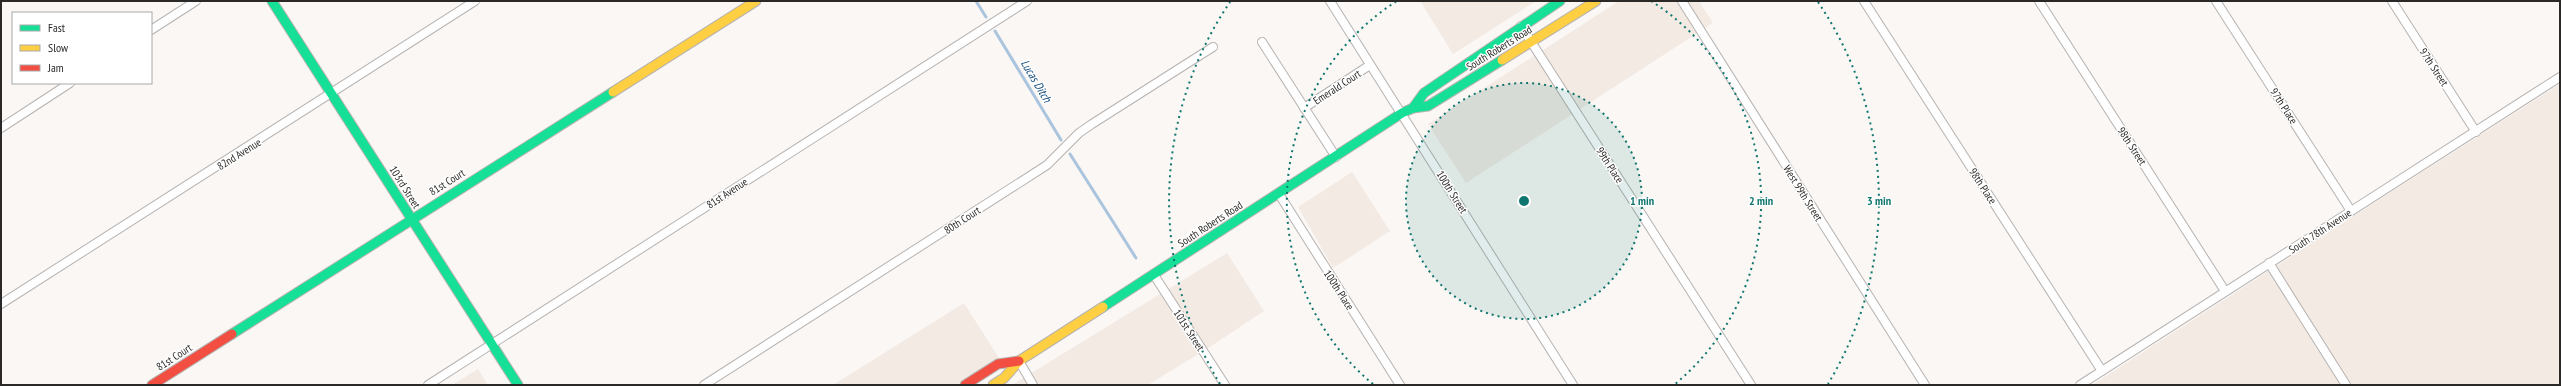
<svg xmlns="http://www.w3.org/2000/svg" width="2561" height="386" font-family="'PT Sans Narrow',sans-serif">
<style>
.built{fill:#f3eae4}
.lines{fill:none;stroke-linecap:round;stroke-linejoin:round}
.stream{stroke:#abc4de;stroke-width:3}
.street-casing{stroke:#b6b3b1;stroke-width:10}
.fast-casing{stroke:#b6b3b1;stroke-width:11}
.slow-casing{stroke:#b6b3b1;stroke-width:11}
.jam-casing{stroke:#b6b3b1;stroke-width:11}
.street{stroke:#fefefe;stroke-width:8}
.fast{stroke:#16e098;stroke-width:9}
.slow{stroke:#ffcf43;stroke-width:9}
.jam{stroke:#f24e42;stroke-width:9}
.ring{fill:none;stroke:#0f766e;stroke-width:2;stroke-dasharray:2 4}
.labels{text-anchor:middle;stroke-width:3;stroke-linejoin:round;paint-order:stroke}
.street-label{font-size:11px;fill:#2b2927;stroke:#fff}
.water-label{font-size:12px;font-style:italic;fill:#124b7b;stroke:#fff}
.centre{fill:#0f766e;stroke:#fff;stroke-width:2}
.ring-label{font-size:12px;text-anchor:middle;font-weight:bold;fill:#0f766e;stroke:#fff;stroke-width:3;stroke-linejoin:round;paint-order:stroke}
</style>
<rect width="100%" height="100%" fill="#faf7f5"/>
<g class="built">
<polygon points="1420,1 1536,1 1453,54"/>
<polygon points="1619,1 1699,1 1713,23 1466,183 1428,124"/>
<polygon points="2560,84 2560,385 2092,385 2377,201"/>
<polygon points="1352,172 1390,231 1333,268 1298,207"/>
<polygon points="1227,253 1264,311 1216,343 1148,385 1012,385"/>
<polygon points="964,303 999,358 956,385 833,385"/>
<polygon points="478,369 488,385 452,385"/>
</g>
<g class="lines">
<g class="stream">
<polyline points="976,1 986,17"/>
<polyline points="995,31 1061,140"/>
<polyline points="1070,154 1136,258"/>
</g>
<defs>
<g id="street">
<polyline points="1330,1 1573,385"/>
<polyline points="1682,1 1925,385"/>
<polyline points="1864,1 2102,371"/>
<polyline points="2039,1 2225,291"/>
<polyline points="2216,1 2351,211"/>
<polyline points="2392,1 2476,132"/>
<polyline points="1521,26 1751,385"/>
<polyline points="151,30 196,1"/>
<polyline points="1262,42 1336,157"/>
<polyline points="1304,108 1370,65"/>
<polyline points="1,128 70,83"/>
<polyline points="1279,194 1400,385"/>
<polyline points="2269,263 2346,385"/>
<polyline points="1154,275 1225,385"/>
<polyline points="1,304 475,1"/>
<polyline points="1019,361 1033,385"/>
<polyline points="428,385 1027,1"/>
<polyline points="704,385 1047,165 1079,133 1092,124 1213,47"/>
<polyline points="2080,385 2560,77"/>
</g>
<g id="fast">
<polyline points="272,1 518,385"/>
<polyline points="1413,108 1424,93 1560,1"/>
<polyline points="1103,307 1402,113 1413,108 1428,106 1502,60"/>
<polyline points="232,334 613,92"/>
</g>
<g id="slow">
<polyline points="1502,60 1596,1"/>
<polyline points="613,92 756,1"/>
<polyline points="993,385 1004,378 1019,361 1103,307"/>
</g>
<g id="jam">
<polyline points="152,385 232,334"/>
<polyline points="965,385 998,364 1019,361"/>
</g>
</defs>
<use href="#street" class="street-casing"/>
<use href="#fast" class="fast-casing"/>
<use href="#slow" class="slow-casing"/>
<use href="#jam" class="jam-casing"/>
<use href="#street" class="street"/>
<use href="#fast" class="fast"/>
<use href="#slow" class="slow"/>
<use href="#jam" class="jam"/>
</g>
<circle cx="1524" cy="201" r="118" fill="#0f766e" fill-opacity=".12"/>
<g class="ring">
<circle cx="1524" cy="201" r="118"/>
<path d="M1373 384A237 237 0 0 1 1397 1M1651 1A237 237 0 0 1 1675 384"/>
<path d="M1220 384A355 355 0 0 1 1230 2M1818 2A355 355 0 0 1 1828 384"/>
</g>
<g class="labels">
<g class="street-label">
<text transform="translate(1499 48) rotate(-32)" y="4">South Roberts Road</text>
<text transform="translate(2434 67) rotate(57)" y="4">97th Street</text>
<text transform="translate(1337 87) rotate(-33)" y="4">Emerald Court</text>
<text transform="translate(2284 106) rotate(57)" y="4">97th Place</text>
<text transform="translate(2132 146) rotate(57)" y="4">98th Street</text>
<text transform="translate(239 154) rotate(-32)" y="4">82nd Avenue</text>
<text transform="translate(1610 165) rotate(57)" y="4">99th Place</text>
<text transform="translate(447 182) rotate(-32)" y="4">81st Court</text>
<text transform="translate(1983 186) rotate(57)" y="4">98th Place</text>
<text transform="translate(405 187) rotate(58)" y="4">103rd Street</text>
<text transform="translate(1452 192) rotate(58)" y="4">100th Street</text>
<text transform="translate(727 193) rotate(-33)" y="4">81st Avenue</text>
<text transform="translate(1803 193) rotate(58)" y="4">West 99th Street</text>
<text transform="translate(962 220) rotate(-33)" y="4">80th Court</text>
<text transform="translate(1210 224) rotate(-33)" y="4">South Roberts Road</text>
<text transform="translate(2320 231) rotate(-33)" y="4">South 78th Avenue</text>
<text transform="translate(1339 290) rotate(57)" y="4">100th Place</text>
<text transform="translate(1189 330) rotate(57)" y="4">101st Street</text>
<text transform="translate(174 357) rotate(-33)" y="4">81st Court</text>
</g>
<g class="water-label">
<text transform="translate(1036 81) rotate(59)" y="4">Lucas Ditch</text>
</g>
</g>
<circle cx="1524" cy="201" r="6" class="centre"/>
<g class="ring-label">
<text x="1642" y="205">1 min</text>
<text x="1761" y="205">2 min</text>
<text x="1879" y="205">3 min</text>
</g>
<rect width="2561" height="386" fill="none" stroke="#2b2927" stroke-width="4"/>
<rect x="12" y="12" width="140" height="72" fill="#ffffff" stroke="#aaa9a9"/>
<rect x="20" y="25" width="20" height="6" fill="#16e098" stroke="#aaa9a9"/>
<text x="48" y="32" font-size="12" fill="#2b2927">Fast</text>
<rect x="20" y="45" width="20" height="6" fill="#ffcf43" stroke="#aaa9a9"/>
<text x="48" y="52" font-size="12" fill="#2b2927">Slow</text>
<rect x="20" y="65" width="20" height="6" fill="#f24e42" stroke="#aaa9a9"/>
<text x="48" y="72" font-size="12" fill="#2b2927">Jam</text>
</svg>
